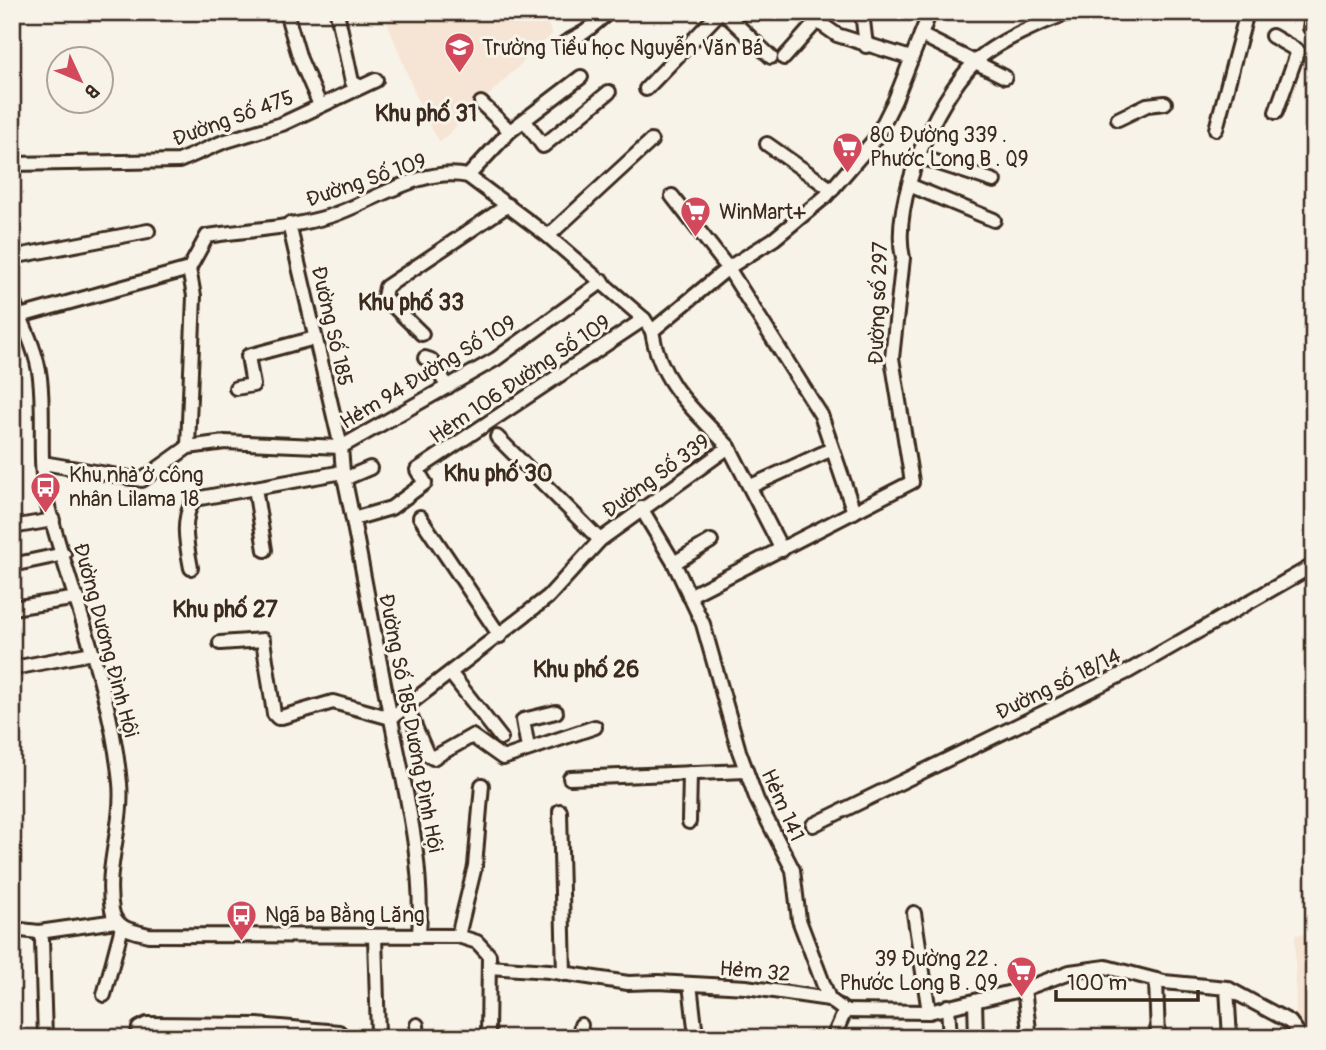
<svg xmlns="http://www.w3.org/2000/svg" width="1326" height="1050" font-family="Pangolin,sans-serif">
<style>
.built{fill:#f6e4d4}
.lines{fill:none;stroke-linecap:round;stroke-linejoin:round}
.minor-casing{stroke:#3b2a1e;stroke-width:18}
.minor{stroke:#f7f3e8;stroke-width:12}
.labels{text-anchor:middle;stroke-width:6;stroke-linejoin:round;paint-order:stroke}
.poi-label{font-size:21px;fill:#3b2a1e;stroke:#f7f3e8;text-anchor:start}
.street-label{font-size:21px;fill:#3b2a1e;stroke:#f7f3e8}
.neighbourhood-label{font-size:23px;font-weight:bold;fill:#3b2a1e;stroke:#f7f3e8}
</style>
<rect width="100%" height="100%" fill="#f7f3e8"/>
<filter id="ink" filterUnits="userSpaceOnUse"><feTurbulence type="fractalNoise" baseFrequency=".0143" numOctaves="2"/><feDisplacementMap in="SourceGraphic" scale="14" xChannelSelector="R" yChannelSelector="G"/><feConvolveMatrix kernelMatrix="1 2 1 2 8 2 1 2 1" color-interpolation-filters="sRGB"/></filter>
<g filter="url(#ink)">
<g class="built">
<polygon points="383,12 542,12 552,34 440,142 424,116"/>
<polygon points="1314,933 1314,1032 1296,1022 1295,935"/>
</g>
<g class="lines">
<defs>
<g id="minor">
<polyline points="286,12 300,59 320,105"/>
<polyline points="337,12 352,82 359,86"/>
<polyline points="723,12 771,57"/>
<polyline points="862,12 866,46"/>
<polyline points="1313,12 1310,28 1314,29"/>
<polyline points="921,35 1005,77"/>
<polyline points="1272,36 1298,51 1276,112"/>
<polyline points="565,43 585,32 609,12"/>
<polyline points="784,58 817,21 837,35 911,58"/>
<polyline points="646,89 720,12"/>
<polyline points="481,103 510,131"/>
<polyline points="1118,119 1147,105 1165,103"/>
<polyline points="525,121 543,146 609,92"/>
<polyline points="1216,129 1247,12"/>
<polyline points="767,144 832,190"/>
<polyline points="917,156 994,181"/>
<polyline points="12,164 179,161 223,142 282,124 376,80"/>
<polyline points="468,176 510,131 581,77"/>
<polyline points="909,185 994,220"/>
<polyline points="672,196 728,268 821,415 854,512"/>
<path d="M289,224l52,223 2,25c18,82 31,164 48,247 14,71 33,142 28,216"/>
<polyline points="548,236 651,141"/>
<polyline points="12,257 148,231"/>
<path d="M12,298c11,26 25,53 28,80 5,42 -3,86 8,128 24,92 63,181 72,277 4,42 -16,86 -8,127 3,19 21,21 37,25l309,1 19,6 12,13 -1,83"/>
<path d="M20,316l169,-47 18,-33c40,-6 84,-8 123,-20 43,-14 91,-50 138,-40l80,60 96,83 8,12"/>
<polyline points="422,334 384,297 386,287 508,205"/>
<polyline points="425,358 431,360 448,387"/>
<polyline points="236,388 253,385 248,356 315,338"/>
<polyline points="497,437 600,540"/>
<polyline points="188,447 194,296 189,269"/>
<polyline points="729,447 782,550"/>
<polyline points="43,463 142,480 188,447 225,442 341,447 496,359 603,281"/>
<polyline points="344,479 370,468"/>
<polyline points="751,486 832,449"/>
<polyline points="255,488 265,550"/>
<polyline points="641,508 674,563 703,624 739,751 757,800 793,870 799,920 829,999"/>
<polyline points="420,517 500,636"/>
<polyline points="353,519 391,508 425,483 417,470 644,319"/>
<polyline points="12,527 53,520"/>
<polyline points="674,563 711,541"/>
<polyline points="12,565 64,554"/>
<path d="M191,568c-4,-21 -11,-51 4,-69l148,-27"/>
<path d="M689,596l223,-114 -20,-124 11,-100c-13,-55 32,-157 72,-196 20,-20 69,-41 96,-50"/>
<polyline points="12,608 78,598"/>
<path d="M220,643l43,-3 11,74 4,4 55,-16 58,16 157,-121 52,-57 129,-93c-35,-37 -69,-63 -77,-116l76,-63 46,-29 52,-43 50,-58 19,-38 35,-88"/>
<polyline points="14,668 92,653"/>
<polyline points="451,674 501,738"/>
<polyline points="407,708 427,754 433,758 472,736 503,758 595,727"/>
<polyline points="528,748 523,720 556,712"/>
<polyline points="570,778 746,771"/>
<polyline points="560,811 564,974"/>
<polyline points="689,822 690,773"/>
<polyline points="813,825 1129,671 1314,565"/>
<polyline points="914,913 929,1012"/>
<polyline points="12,929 39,932 116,921"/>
<polyline points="39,932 42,940 45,1038"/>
<polyline points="458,936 475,866 482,785"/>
<polyline points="375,937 378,1034"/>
<polyline points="489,967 549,971 628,983 658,982 746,987 829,999 845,1011"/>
<polyline points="1156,980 1158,1038"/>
<polyline points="690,984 696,1036 705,1038"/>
<polyline points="1227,988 1230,1038"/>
<polyline points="1024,989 1030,1038"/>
<polyline points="104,995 122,927"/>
<polyline points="975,1001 976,1038"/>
<polyline points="948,1006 950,1038"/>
<polyline points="845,1011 929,1012 1024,989 1070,972 1106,967 1164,982 1227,988 1290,1022 1302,1038"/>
<polyline points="417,1025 418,1038"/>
<polyline points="137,1038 139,1028 147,1024 257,1025 339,1032 344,1038"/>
<polyline points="579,1038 581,1025"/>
<polyline points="833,1038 845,1011"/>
</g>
</defs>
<use href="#minor" class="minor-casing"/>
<use href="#minor" class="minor"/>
</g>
</g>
<defs>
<symbol id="school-pin" viewBox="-11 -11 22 30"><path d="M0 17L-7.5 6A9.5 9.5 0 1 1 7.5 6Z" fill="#d1495b" stroke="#f7f3e8"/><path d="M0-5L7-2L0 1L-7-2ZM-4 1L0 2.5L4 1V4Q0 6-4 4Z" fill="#fff"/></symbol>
<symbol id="supermarket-pin" viewBox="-11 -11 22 30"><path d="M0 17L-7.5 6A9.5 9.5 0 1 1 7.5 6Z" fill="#d1495b" stroke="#f7f3e8"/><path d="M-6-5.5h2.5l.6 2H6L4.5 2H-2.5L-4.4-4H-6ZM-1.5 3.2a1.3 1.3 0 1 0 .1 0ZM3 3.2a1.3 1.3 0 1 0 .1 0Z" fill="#fff"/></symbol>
<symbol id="bus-pin" viewBox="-11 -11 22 30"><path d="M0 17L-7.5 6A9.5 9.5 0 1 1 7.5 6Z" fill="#d1495b" stroke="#f7f3e8"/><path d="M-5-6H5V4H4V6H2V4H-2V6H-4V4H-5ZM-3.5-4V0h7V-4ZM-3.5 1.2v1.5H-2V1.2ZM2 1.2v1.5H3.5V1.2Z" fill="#fff"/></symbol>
</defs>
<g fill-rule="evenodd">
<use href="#school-pin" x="442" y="30" width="35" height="47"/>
<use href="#supermarket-pin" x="830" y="130" width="35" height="47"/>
<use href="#supermarket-pin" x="678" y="194" width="35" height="47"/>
<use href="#bus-pin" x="28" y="470" width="35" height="47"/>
<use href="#bus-pin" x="224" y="898" width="35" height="47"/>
<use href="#supermarket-pin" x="1004" y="954" width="35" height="47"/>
</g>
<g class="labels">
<g class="poi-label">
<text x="482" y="55">Trường Tiểu học Nguyễn Văn Bá</text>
<text x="870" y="142">80 Đường 339 .<tspan x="870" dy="24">Phước Long B . Q9</tspan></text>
<text x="719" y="219">WinMart+</text>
<text x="69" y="482">Khu nhà ở công<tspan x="69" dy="24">nhân Lilama 18</tspan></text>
<text x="265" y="922">Ngã ba Bằng Lăng</text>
<text x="998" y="966" text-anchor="end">39 Đường 22 .<tspan x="998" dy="24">Phước Long B . Q9</tspan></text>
</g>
<g class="street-label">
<text transform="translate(233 118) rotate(-20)" y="7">Đường Số 475</text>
<text transform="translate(366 180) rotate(-19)" y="7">Đường Số 109</text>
<text transform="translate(878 303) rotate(-88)" y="7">Đường số 297</text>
<text transform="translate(332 326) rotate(77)" y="7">Đường Số 185</text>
<text transform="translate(428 372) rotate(-31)" y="7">Hẻm 94 Đường Số 109</text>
<text transform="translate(520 379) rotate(-34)" y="7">Hẻm 106 Đường Số 109</text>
<text transform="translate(656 476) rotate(-36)" y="7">Đường Số 339</text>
<text transform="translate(106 640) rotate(75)" y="7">Đường Dương Đình Hội</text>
<text transform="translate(1058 684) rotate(-26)" y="7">Đường số 18/14</text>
<text transform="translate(411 723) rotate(79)" y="7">Đường Số 185 Dương Đình Hội</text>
<text transform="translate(783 805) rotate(66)" y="7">Hẻm 141</text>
<text transform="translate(755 971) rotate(5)" y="7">Hẻm 32</text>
</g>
<g class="neighbourhood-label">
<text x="426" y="121">Khu phố 31</text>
<text x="411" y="310">Khu phố 33</text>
<text x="498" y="481">Khu phố 30</text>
<text x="225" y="617">Khu phố 27</text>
<text x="586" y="677">Khu phố 26</text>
</g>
</g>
<rect width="1326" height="1050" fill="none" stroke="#f7f3e8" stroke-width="42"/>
<rect x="21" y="21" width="1284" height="1008" fill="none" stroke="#3b2a1e" stroke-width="2.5" filter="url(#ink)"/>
<g transform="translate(80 80) rotate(134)"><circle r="33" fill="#f7f3e8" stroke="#aca397" stroke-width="2"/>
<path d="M0-5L12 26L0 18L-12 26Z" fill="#d1495b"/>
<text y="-10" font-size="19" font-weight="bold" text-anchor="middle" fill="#3b2a1e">B</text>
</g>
<path d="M1056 990v10h142v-10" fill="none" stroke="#3b2a1e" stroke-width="3.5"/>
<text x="1067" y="990" font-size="21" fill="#3b2a1e" stroke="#f7f3e8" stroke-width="5" paint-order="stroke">100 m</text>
</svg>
